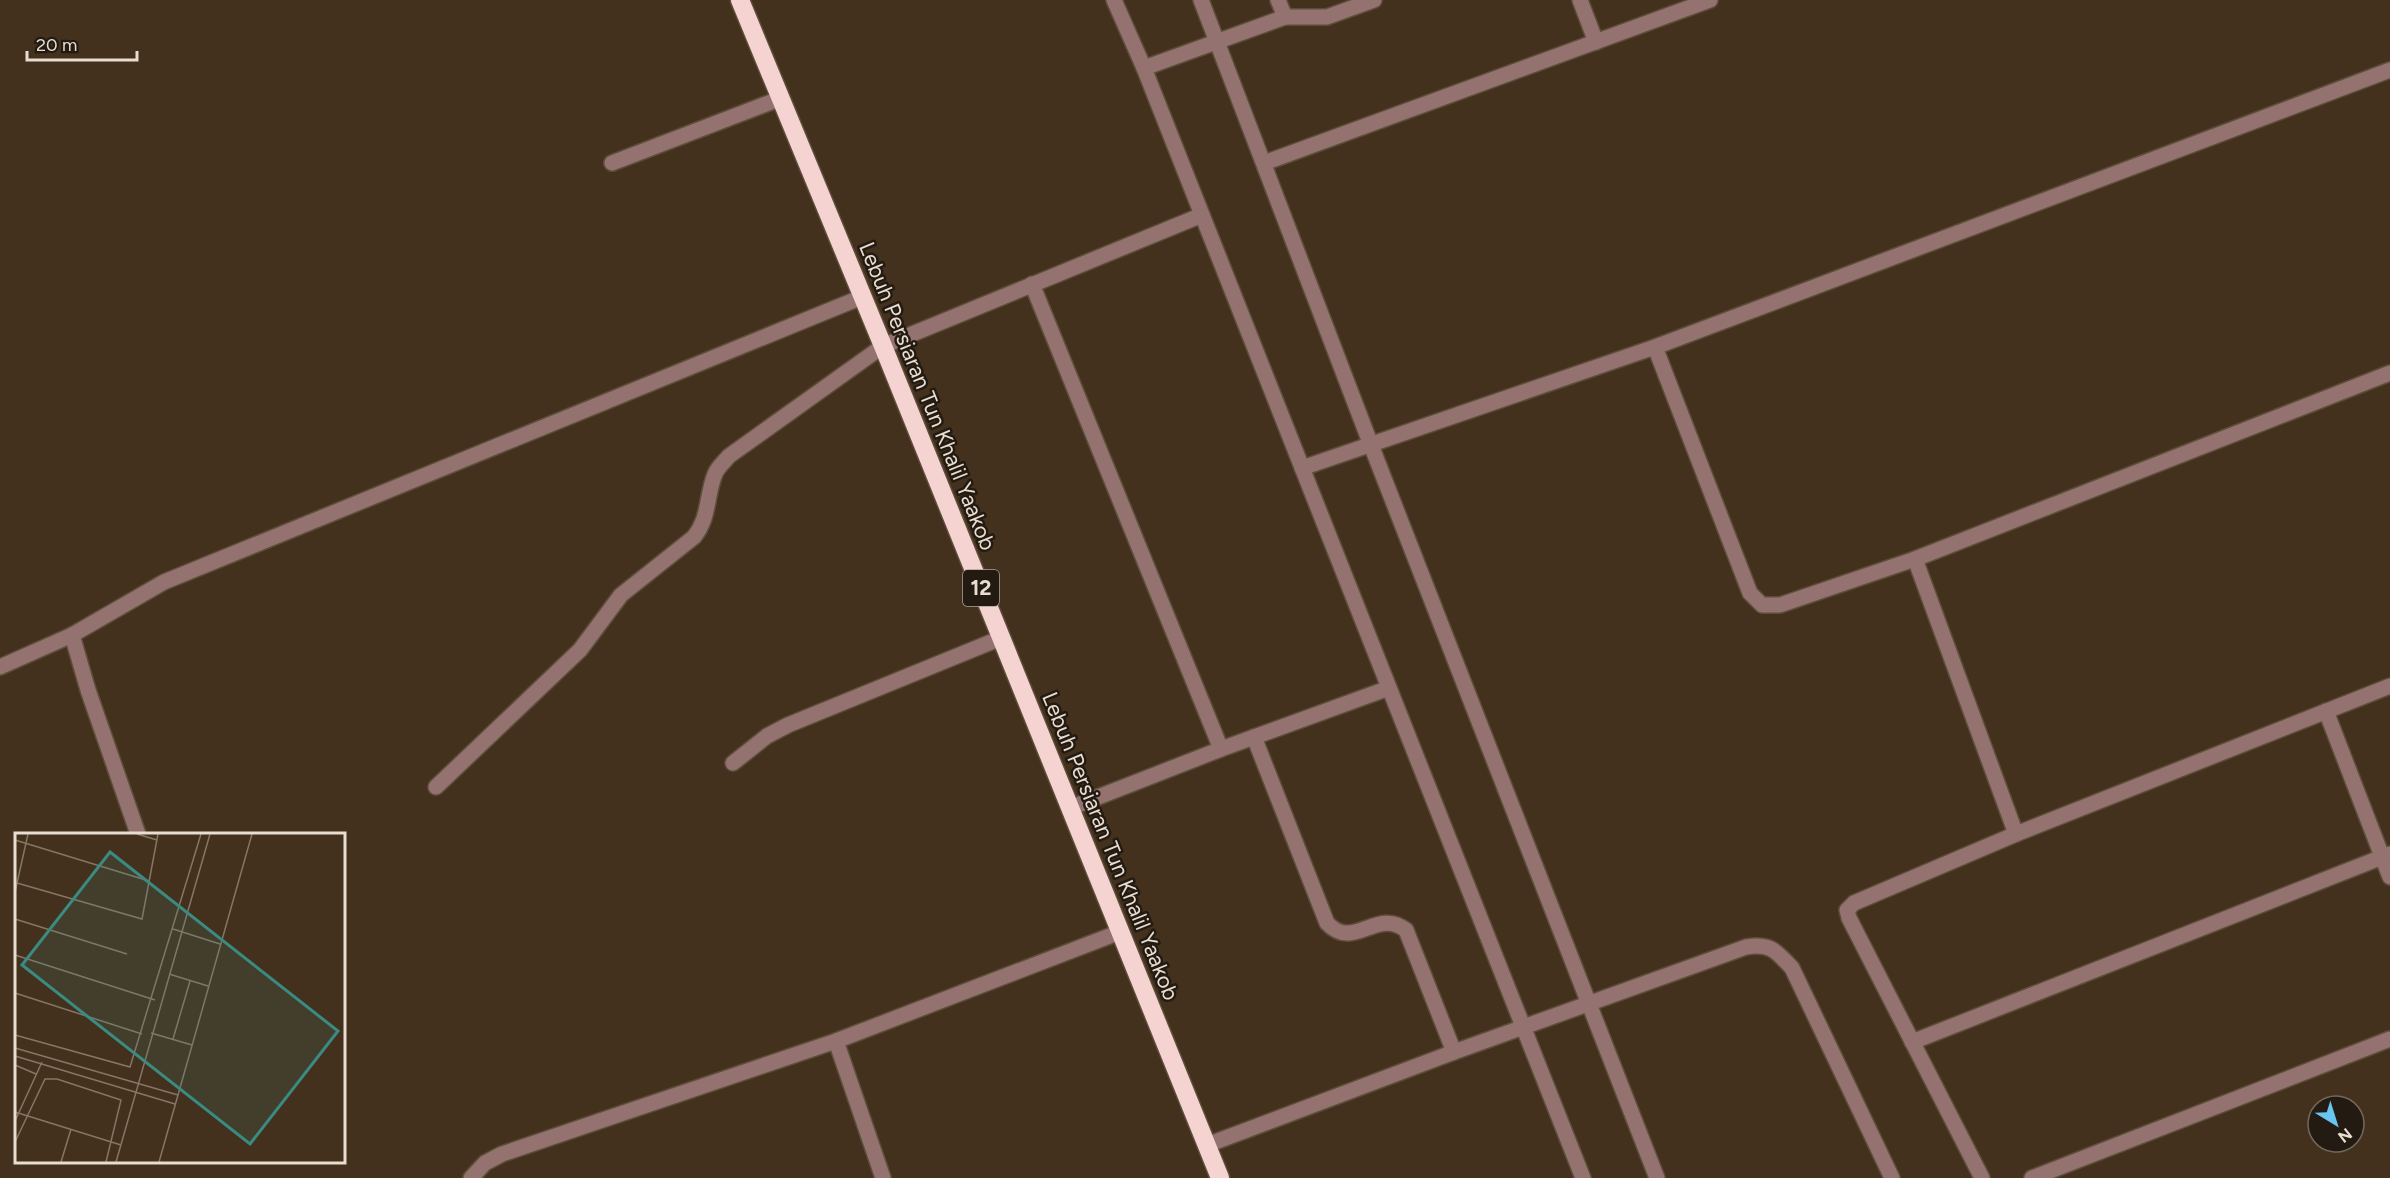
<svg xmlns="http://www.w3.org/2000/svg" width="2390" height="1178" font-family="Figtree,sans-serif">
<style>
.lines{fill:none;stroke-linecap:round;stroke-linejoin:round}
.minor-casing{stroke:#5d4d3a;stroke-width:18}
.highway-casing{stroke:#5d4d3a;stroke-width:21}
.minor{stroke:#93726f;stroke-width:15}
.highway{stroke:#f5d3d0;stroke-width:18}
.labels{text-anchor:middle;stroke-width:5;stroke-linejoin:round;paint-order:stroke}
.shield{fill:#231b12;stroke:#ada397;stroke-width:1.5}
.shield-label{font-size:21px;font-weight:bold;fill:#e8ddd0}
.street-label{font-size:22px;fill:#e8ddd0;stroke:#231b12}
.inset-road{fill:none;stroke:#857665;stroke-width:1.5}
.view{fill:#3a8b82;fill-opacity:0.15;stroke:#3a8b82;stroke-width:3}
.inset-edge{fill:none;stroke:#e8ddd0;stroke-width:3}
</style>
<rect width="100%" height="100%" fill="#43311d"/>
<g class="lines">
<defs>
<g id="minor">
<polyline points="1114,0 1144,68 1583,1178"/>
<polyline points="1201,0 1371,445 1657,1178"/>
<polyline points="1278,0 1285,17"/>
<polyline points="1580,0 1596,42"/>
<polyline points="1144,68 1285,17 1327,17 1374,0"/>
<polyline points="612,163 779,99"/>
<polyline points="1264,163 1710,0"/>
<polyline points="1032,284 1221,749"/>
<polyline points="1655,347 1750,593 1762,605 1780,605 1915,559 2390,373"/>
<polyline points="1302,468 1655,347 2390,70"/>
<polyline points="1915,559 2016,834"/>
<polyline points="72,635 88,690 138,834"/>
<polyline points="0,667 72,635 164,582 862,297"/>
<polyline points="2326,711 2390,877"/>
<path d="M1254,737l73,186c27,29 49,-16 79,7l48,122"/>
<polyline points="733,763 767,736 788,725 1001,638"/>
<path d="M436,787l144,-137 41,-55 73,-58c16,-20 12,-41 21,-63 2,-6 10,-13 14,-18l154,-110 319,-131"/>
<polyline points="1070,808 1221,749 1389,688"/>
<polyline points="836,1041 883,1178"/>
<polyline points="1912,1042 2390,854"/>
<path d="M1207,1145l247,-93 292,-105c25,-4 30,4 46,21l100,210"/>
<polyline points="471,1178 485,1163 502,1154 836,1041 1120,932"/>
<polyline points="1982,1178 1849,918 1847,910 1854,903 2016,834 2390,686"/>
<polyline points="2032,1178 2390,1039"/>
</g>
<polyline id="highway" points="740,0 883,346 1220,1178"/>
</defs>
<use href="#minor" class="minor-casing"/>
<use href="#highway" class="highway-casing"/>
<use href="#minor" class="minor"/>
<use href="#highway" class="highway"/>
</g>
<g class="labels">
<rect class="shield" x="963" y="570" width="36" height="36" rx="4.5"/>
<g class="shield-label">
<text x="981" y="595">12</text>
</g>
<g class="street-label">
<text transform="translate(928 396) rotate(68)" y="8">Lebuh Persiaran Tun Khalil Yaakob</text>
<text transform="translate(1111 846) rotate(68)" y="8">Lebuh Persiaran Tun Khalil Yaakob</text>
</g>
</g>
<g transform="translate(15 833)">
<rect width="330" height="330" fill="#43311d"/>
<path class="inset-road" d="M122,1l20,6M0,7l134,41M2,50l125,36 16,-85M0,59l13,-58M0,86l112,35M158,96l47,15M0,122l140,45M154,141l39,12M0,160l127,41M136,200l41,12M0,202l115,32 71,-233M158,206l17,-58M0,215l163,47M0,223l160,48M0,232l21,9M0,279l106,33M0,288l27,-59M0,309l30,-63h12l64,21 -15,62M46,329l10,-33M101,329l94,-328M144,329l93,-328"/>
<path class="view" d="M95,19l228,179 -88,113 -228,-179z"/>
<rect width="330" height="330" class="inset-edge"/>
</g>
<g transform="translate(2336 1124) rotate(142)"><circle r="28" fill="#231b12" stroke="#72695e" stroke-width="1.5"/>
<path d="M0-4.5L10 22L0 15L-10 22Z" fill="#68c4f0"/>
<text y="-9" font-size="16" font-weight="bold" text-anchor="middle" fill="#e8ddd0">N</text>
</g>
<path d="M27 51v9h110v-9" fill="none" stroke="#e8ddd0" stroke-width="3"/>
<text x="36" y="51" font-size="18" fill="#e8ddd0" stroke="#231b12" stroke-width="4.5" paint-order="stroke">20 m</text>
</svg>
